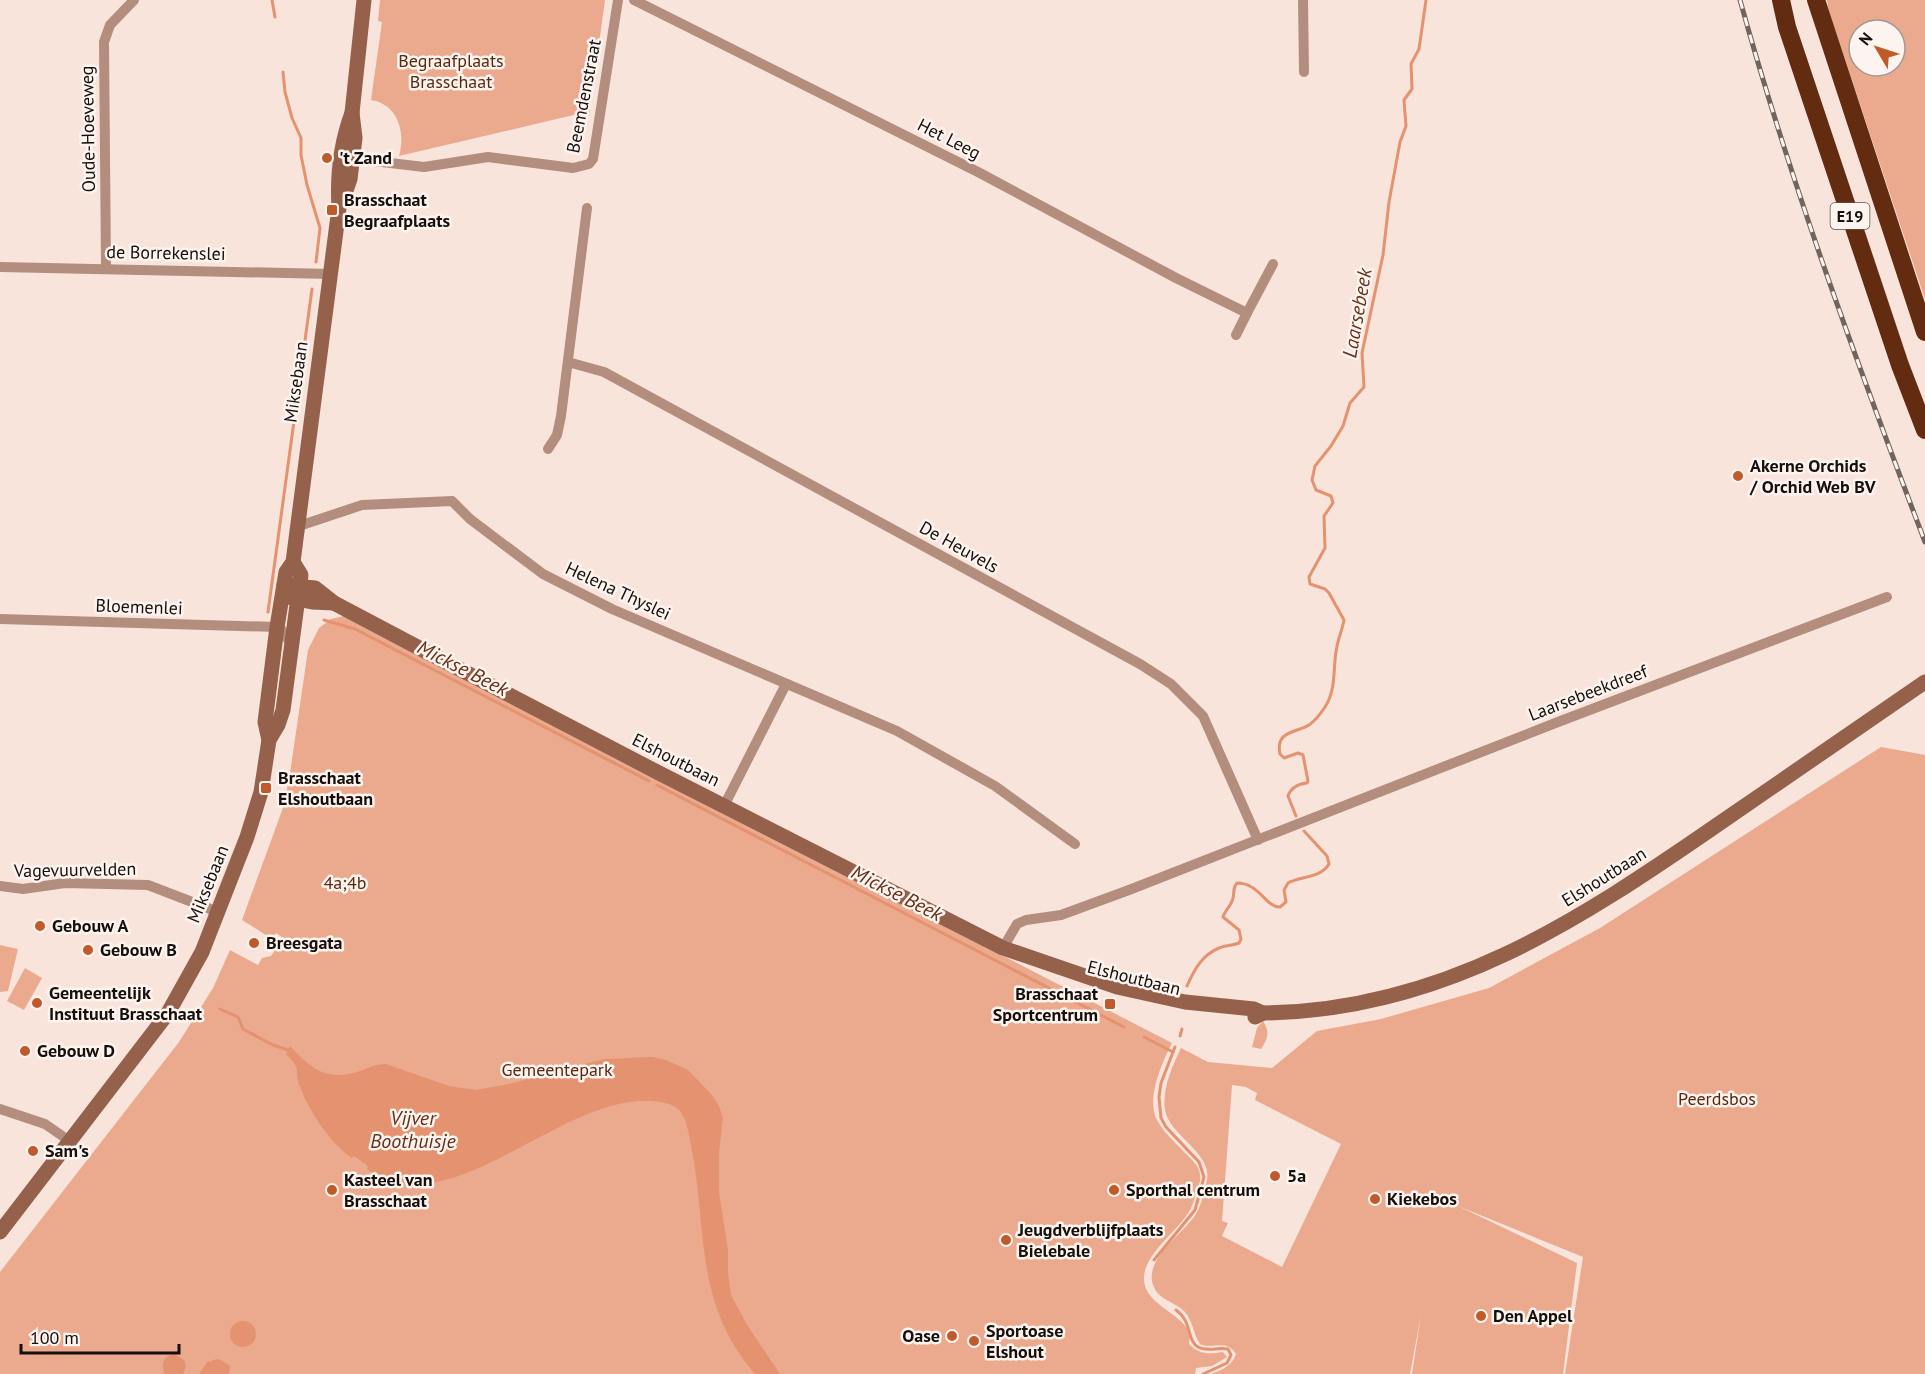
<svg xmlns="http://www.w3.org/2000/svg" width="1925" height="1374" font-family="'PT Sans',sans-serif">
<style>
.green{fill:#eba98e;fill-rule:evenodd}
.water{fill:#e4926f}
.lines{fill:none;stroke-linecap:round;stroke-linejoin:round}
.stream{stroke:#e4926f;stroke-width:3}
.street{stroke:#b38e7e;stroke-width:10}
.secondary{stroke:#95614b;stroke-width:15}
.highway{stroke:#632b10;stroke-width:18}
.rail-casing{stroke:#71645f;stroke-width:5}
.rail{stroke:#fdf4f0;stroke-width:3;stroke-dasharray:9;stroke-linecap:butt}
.poi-dot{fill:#c05a2a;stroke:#fdf4f0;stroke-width:2}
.labels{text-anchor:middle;stroke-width:5;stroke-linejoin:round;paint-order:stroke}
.shield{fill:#fdf4f0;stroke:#5b5450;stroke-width:1.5}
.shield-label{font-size:16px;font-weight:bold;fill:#160f0c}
.park-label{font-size:18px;fill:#5b270d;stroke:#fdf4f0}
.street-label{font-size:18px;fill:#160f0c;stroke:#fdf4f0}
.poi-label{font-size:18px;font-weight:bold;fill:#160f0c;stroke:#fdf4f0;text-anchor:start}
.water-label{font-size:20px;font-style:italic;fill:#653017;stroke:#fdf4f0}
</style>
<rect width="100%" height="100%" fill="#f9e4db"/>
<g class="green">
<path d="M380,0h225l-16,116 -11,-2 -179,42c7,-23 -1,-52 -28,-56l11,-78 -4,-1z"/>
<path d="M1827,0h98v299l-96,-288zM1859,30h36v36h-36z"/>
<path d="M344,616l828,427c-10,20 -25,53 -16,75 6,13 19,24 29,35 6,6 15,13 15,22 1,4 -1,9 -2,13 -3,7 -4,15 -8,22 -11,20 -45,43 -46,67 -1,27 33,33 45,54 2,4 0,9 0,13 11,11 19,10 34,8l4,5 -15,9 -16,2 -1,6h-1195v-102l179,-230 34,-54 17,-38 28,15 4,-7 9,-2 12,-18 -7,-5 -4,6 -30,-19 42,-115 6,-32 18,-123 11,-22 12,-9z"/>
<path d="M1881,747l44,8v619h-360l18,-117 -125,-51 119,57 -14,111h-151l9,-59 -11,59h-199c11,-4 21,-8 25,-20 -10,-16 -23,-4 -36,-10 -7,-10 -7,-24 -16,-33 -12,-11 -28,-11 -32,-30 -4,-25 32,-48 44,-67 6,-10 9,-25 11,-35 5,-26 -38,-44 -42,-69 -3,-21 7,-43 16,-62l27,14 64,6 45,-37 64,-12 108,-31 111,-60zM1232,1085l14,2 11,6 -2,7 86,44 -59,123 -60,-31 6,-13 -6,-2z"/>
<polygon points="0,945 18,949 8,991 0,992"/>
<polygon points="25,968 42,978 24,1010 7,1001"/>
<path d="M1263,1021c7,10 5,18 -2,28l-9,-2 5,-19z"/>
</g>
<g class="water">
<path d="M290,1046c20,21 33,34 64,27 11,-3 20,-9 32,-9l63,22 27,4 33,-6 95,-25 48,-2 14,3 22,10 23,24 8,12 4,12 -4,34v41l9,57v23l3,22 16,30 33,49h-25c-19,-22 -33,-47 -41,-75 -15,-50 -12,-103 -23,-153 -2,-11 -4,-26 -11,-35 -5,-6 -13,-8 -20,-9 -92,-15 -206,124 -286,69l-2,2 -5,-4 1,-3 -14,-10 -2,2c-21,-14 -43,-47 -52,-71 -7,-18 4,-15 -14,-33z"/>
<circle cx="243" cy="1334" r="13"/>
<path d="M174,1354l10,6 2,6 -3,8h-18c-5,-9 -2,-18 9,-20z"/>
<polygon points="219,1359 230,1366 229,1374 199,1374 208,1361 211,1362 213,1360"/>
</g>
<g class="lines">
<g class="stream">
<polyline points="272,0 275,17"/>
<polyline points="283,72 285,92 292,118 301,138 301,155 307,185 320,228 316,262"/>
<polyline points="268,612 312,289"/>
<polyline points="324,620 355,629 649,781"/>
<polyline points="657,785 1124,1027"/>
<path d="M1296,816l-8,-20c3,-9 10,-12 19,-13l1,-2 -5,-26 -5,-2 -14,5 -4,-4c-5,-24 17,-21 29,-29 6,-4 12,-12 16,-18 11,-17 8,-36 11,-55 1,-11 6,-21 8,-32l-15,-27 -4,-4 -15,-5 -1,-7 16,-29 -1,-32 9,-13 -2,-7 -15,-6 -4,-10 3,-14 16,-20 12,-20 7,-23 14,-16 -2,-34 21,-98 6,-53 11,-60 6,-16 -2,-26 8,-11 -1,-25 8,-15 7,-49"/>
<path d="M1187,986c7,-16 15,-31 32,-38 6,-3 13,-2 20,-5l2,-4 -2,-9 -16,-13c2,-7 9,-12 10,-19 2,-8 -1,-9 4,-15 23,0 29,25 43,24l6,-5 -2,-12 4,-7c13,-7 33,-5 41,-19l-2,-8 -23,-25"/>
<polyline points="220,1009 238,1017 243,1029 273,1045 288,1050"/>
<polyline points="1180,1036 1182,1029"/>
<polyline points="1144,1037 1173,1052"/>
<polyline points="1154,1260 1195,1210 1204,1177 1199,1162 1166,1127 1161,1118 1159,1097 1161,1083 1175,1047"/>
<path d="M1176,1310c16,11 11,31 22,37 9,5 20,0 30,2l3,6 -4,8 -24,11"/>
</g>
<g class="street">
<polyline points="634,0 978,172 1176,278 1247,313 1236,335"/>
<polyline points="1303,0 1304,72"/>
<polyline points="348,158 424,167 488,157 573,168 589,164 593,159 618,0"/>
<polyline points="0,267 331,274"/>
<polyline points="106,268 104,42 110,25 134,0"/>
<polyline points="1247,313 1273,264"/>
<polyline points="568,362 604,372 1140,664 1171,684 1203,716 1258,840"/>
<polyline points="548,449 557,435 561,416 587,208"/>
<polyline points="296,527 362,505 452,501 470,519 543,574 612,609 897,731 995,786 1075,844"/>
<polyline points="0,619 277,627 281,629 291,644"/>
<polyline points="724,806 786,684"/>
<polyline points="0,886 23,889 65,883 148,885 218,912"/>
<polyline points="1003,948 1017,924 1026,920 1061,915 1129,890 1558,722 1887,597"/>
<polyline points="0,1109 45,1124 71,1142"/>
</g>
<g class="secondary">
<polyline points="342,202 350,179 355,138 352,113 364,0"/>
<polyline points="284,585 315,588 334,603 423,650 659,773 1003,948 1117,987 1185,1002 1254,1009 1263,1013"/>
<polyline points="288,597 312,602 334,603"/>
<polyline points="269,740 278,725 283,710 301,575 293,562"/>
<path d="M1255,1017l8,-4c180,-2 315,-92 457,-190 68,-47 137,-94 205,-141"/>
<path d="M0,1232l168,-219 34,-61 45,-115 14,-45 8,-52 -4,-18 12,-95 9,-55 7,-10 46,-354c-2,-33 1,-63 13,-95"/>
</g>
<g class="highway">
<polyline points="1781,0 1787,27 1900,365 1925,430"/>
<polyline points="1816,0 1925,332"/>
</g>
<defs>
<path id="rail" d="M1740,0c51,184 117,363 185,542"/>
</defs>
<use href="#rail" class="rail-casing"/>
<use href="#rail" class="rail"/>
</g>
<g class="poi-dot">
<circle cx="327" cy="158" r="6"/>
<rect x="326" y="204" width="12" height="12" rx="3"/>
<circle cx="1738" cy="476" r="6"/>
<rect x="260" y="782" width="12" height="12" rx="3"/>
<circle cx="40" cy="926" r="6"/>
<circle cx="254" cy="943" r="6"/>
<circle cx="88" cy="950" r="6"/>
<circle cx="37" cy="1003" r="6"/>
<rect x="1104" y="998" width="12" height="12" rx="3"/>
<circle cx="25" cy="1051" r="6"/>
<circle cx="33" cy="1151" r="6"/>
<circle cx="1275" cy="1176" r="6"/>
<circle cx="332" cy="1190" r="6"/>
<circle cx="1114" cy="1190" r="6"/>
<circle cx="1375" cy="1199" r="6"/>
<circle cx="1006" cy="1240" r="6"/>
<circle cx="1481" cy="1316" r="6"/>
<circle cx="952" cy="1336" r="6"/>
<circle cx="974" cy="1341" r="6"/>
</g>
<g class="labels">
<rect class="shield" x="1830.5" y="203" width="39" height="26" rx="4.5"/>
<g class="shield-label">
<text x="1850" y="222">E19</text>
</g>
<g class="park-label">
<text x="451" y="67">Begraafplaats<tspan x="451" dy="21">Brasschaat</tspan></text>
<text x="345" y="889">4a;4b</text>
<text x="557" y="1076">Gemeentepark</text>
<text x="1717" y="1105">Peerdsbos</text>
</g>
<g class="street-label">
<text transform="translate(584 96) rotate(-79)" y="6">Beemdenstraat</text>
<text transform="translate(88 129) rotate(-91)" y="6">Oude-Hoeveweg</text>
<text transform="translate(949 139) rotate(27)" y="6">Het Leeg</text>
<text transform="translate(166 253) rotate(1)" y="6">de Borrekenslei</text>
<text transform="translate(296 382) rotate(-82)" y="6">Miksebaan</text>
<text transform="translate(959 547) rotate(29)" y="6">De Heuvels</text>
<text transform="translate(618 591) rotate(25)" y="6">Helena Thyslei</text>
<text transform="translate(139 607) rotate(2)" y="6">Bloemenlei</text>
<text transform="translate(1588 693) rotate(-21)" y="6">Laarsebeekdreef</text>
<text transform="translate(676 760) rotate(27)" y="6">Elshoutbaan</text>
<text transform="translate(75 870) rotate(-1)" y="6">Vagevuurvelden</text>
<text transform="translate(1604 877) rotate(-32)" y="6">Elshoutbaan</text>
<text transform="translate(208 884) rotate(-68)" y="6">Miksebaan</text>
<text transform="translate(1134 978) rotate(14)" y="6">Elshoutbaan</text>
</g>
<g class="poi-label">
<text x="339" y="164">'t Zand</text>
<text x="344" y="206">Brasschaat<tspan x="344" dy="21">Begraafplaats</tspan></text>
<text x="1750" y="472">Akerne Orchids<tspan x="1750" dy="21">/ Orchid Web BV</tspan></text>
<text x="278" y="784">Brasschaat<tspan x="278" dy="21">Elshoutbaan</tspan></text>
<text x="52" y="932">Gebouw A</text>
<text x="266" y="949">Breesgata</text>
<text x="100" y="956">Gebouw B</text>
<text x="49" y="999">Gemeentelijk<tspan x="49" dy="21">Instituut Brasschaat</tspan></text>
<text x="1098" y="1000" text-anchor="end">Brasschaat<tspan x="1098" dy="21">Sportcentrum</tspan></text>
<text x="37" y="1057">Gebouw D</text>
<text x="45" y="1157">Sam's</text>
<text x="1287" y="1182">5a</text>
<text x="344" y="1186">Kasteel van<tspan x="344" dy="21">Brasschaat</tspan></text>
<text x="1126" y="1196">Sporthal centrum</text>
<text x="1387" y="1205">Kiekebos</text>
<text x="1018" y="1236">Jeugdverblijfplaats<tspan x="1018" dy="21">Bielebale</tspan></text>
<text x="1493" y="1322">Den Appel</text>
<text x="986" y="1337">Sportoase<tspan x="986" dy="21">Elshout</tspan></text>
<text x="940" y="1342" text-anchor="end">Oase</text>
</g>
<g class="water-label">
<text transform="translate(1357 313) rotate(-80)" y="7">Laarsebeek</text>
<text transform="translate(463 668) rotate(27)" y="7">Mickse Beek</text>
<text transform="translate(897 893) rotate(27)" y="7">Mickse Beek</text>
<text x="413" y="1125">Vijver<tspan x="413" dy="23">Boothuisje</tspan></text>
</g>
</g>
<g transform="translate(1877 48) rotate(309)"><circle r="28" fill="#fdf4f0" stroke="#a19895" stroke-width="1.5"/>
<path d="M0-4.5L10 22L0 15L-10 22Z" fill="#c05a2a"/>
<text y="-9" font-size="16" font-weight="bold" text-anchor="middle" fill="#160f0c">N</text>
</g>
<path d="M21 1344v9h158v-9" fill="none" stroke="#160f0c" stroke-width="3"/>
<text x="30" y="1344" font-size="18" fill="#160f0c" stroke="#fdf4f0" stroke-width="4.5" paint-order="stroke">100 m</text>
</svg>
